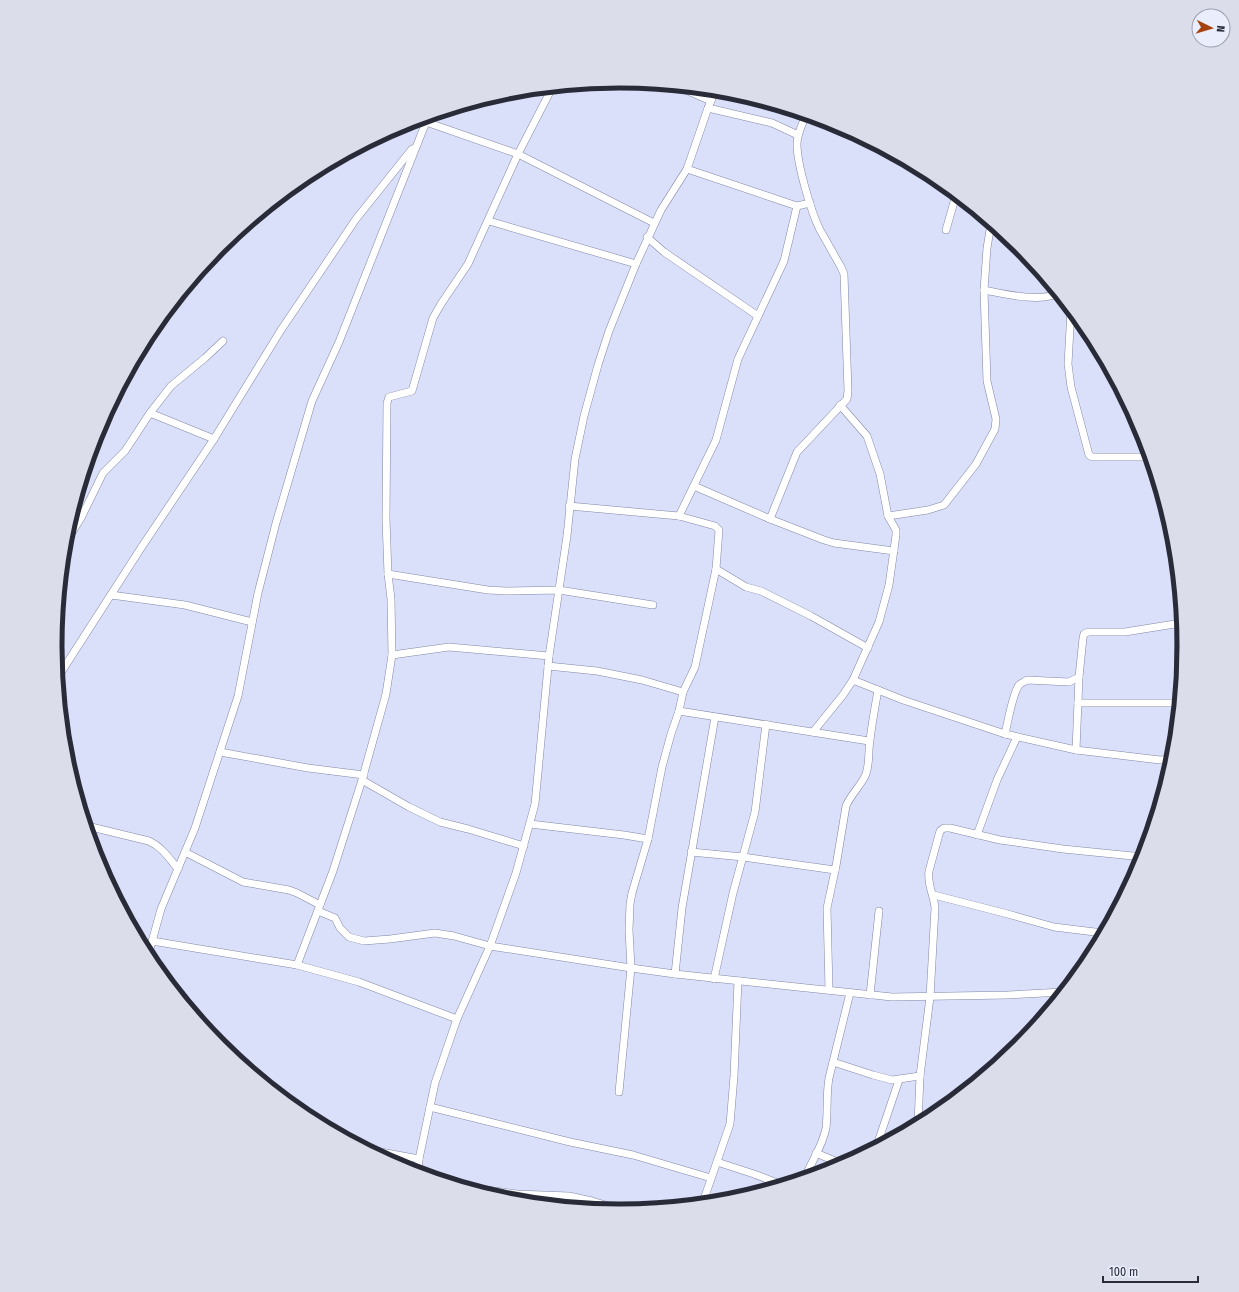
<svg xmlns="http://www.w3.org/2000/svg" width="1239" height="1292" font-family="'Fira Sans Condensed',sans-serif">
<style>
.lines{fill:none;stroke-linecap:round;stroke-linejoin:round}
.street-casing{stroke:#8287a6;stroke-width:8}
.primary-casing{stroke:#8287a6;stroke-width:12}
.street{stroke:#fff;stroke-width:7}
.primary{stroke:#fff;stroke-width:11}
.rim{fill:none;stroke:#292b38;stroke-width:5}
</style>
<rect width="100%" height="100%" fill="#dadffa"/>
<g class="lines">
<defs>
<g id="street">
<polyline points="679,87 711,101"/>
<polyline points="708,108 772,123 798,135"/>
<polyline points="426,122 518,154 654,223"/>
<polyline points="687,169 797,206 810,203"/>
<polyline points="489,221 636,264"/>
<polyline points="946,230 956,195"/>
<polyline points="647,237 664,252 758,316"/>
<path d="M984,290c21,4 52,12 73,4"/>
<polyline points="1071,311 1068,364 1071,387 1089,455 1092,457 1149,457"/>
<polyline points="150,413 214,439"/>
<polyline points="694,486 770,519 824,540 834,543 894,551"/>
<polyline points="569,506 679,516 715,526 719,530 716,569 695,667 683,692 679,711 671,734 662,767 648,839 632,893 630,904 629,930 631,968 619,1092"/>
<polyline points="679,516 716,440 738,359 784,261 797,206"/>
<polyline points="888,516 928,510 944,505 976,464 995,429 996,419 987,381 984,290 987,248 991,224"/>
<path d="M770,519l27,-67 50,-53 1,-8 -4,-117 -3,-7c-7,-12 -14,-25 -21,-37 -9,-18 -23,-66 -23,-86 0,-10 5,-19 9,-29"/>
<polyline points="65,544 81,518 103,473 125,451 150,413 171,386 205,358 223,341"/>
<polyline points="716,569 746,587 761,591 811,616 868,648"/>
<polyline points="388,574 488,590 506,591 559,590 653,605"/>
<polyline points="111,595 185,605 252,622"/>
<polyline points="392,655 449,647 549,656"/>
<polyline points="548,666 597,671 642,680 683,692"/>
<polyline points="58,677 141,548 214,439 281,330 356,219 412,149"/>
<polyline points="853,680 903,700 1005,734 1076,750 1160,760 1172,759"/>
<polyline points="1078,703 1178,703"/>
<polyline points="679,711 869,741"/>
<polyline points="813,732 843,695 853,680 879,622 889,585 896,535 896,530 888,516 880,474 867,436 840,405"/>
<path d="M1005,734c3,-12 7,-39 14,-49 2,-2 5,-3 8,-5l42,2 10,-5 4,-39 1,-4 4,-2h37l56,-9"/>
<polyline points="1076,750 1079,677"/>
<polyline points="220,752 308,768 364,775"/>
<polyline points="362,780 409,807 440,822 468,829 524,846"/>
<polyline points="530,824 624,835 648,839"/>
<path d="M87,826l62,15c13,6 20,17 29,28"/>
<polyline points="977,835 997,780 1017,737"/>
<polyline points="185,852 243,882 289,890 297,893 320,905"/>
<polyline points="691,852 743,857 835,870"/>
<polyline points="934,895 1004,913 1054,927 1103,933"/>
<polyline points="318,911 335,918 340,928 349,937 364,941 390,939 435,933 454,936 490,946 631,968 675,974 892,997 1008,995 1063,992"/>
<polyline points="152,941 297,965 359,982 457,1019"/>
<polyline points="148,956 161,909 195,828 238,696 258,593 276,523 312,401 339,342 428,117"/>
<polyline points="297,965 333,871 362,780 386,694 392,655 391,599 388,574 386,519 387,403 389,397 412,391 433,318 441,304 468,264 518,154 552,88"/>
<polyline points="675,974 682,908 715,717"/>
<polyline points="714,979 733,893 755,812 766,724"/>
<path d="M829,990l-2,-82 9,-42 10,-60c5,-12 15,-20 20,-32 4,-12 2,-23 4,-34 2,-17 5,-33 8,-50"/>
<polyline points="870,995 879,911"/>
<polyline points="833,1062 873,1075 892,1080 920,1076"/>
<polyline points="430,1107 570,1142 633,1155 711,1178"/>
<path d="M918,1124l2,-48 10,-79 5,-89c-1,-13 -8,-23 -6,-37l11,-40 4,-3h6l50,12 63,9 80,8"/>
<polyline points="877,1145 899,1080"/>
<polyline points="370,1150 419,1159"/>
<polyline points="816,1153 842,1164"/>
<polyline points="717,1162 754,1174 780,1184"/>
<polyline points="418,1172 419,1159 435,1083 457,1019 490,946 516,873 535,804 549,656 567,536 575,459 584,416 598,365 609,331 636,264 661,210 687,169 708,108 715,91"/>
<path d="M805,1177c7,-16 18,-32 21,-49 2,-17 0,-33 3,-50l21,-85"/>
<polyline points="471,1188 517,1194 569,1196 592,1201 622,1210"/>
<polyline points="703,1202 730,1124 734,1076 738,981"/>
</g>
<polyline id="primary" points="1180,683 1181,611"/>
</defs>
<use href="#street" class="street-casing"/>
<use href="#primary" class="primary-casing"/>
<use href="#street" class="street"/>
<use href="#primary" class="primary"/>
</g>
<path d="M0 0H1239V1292H0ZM619 88H620A557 557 0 0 1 1177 645V647A557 557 0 0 1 620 1204H619A557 557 0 0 1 62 647V645A557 557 0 0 1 619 88Z" fill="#dbddeb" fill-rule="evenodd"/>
<path class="rim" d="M619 88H620A557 557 0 0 1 1177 645V647A557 557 0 0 1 620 1204H619A557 557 0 0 1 62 647V645A557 557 0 0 1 619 88Z"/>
<g transform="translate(1211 28) rotate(95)"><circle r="19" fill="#eaedfb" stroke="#9d9fad"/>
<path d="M0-3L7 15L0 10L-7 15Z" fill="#a64210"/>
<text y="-6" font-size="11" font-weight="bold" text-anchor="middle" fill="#292b38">N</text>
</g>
<path d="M1103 1276v6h95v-6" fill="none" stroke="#292b38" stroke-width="2"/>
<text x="1109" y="1276" font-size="12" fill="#292b38" stroke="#eaedfb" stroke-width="3" paint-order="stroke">100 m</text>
</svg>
